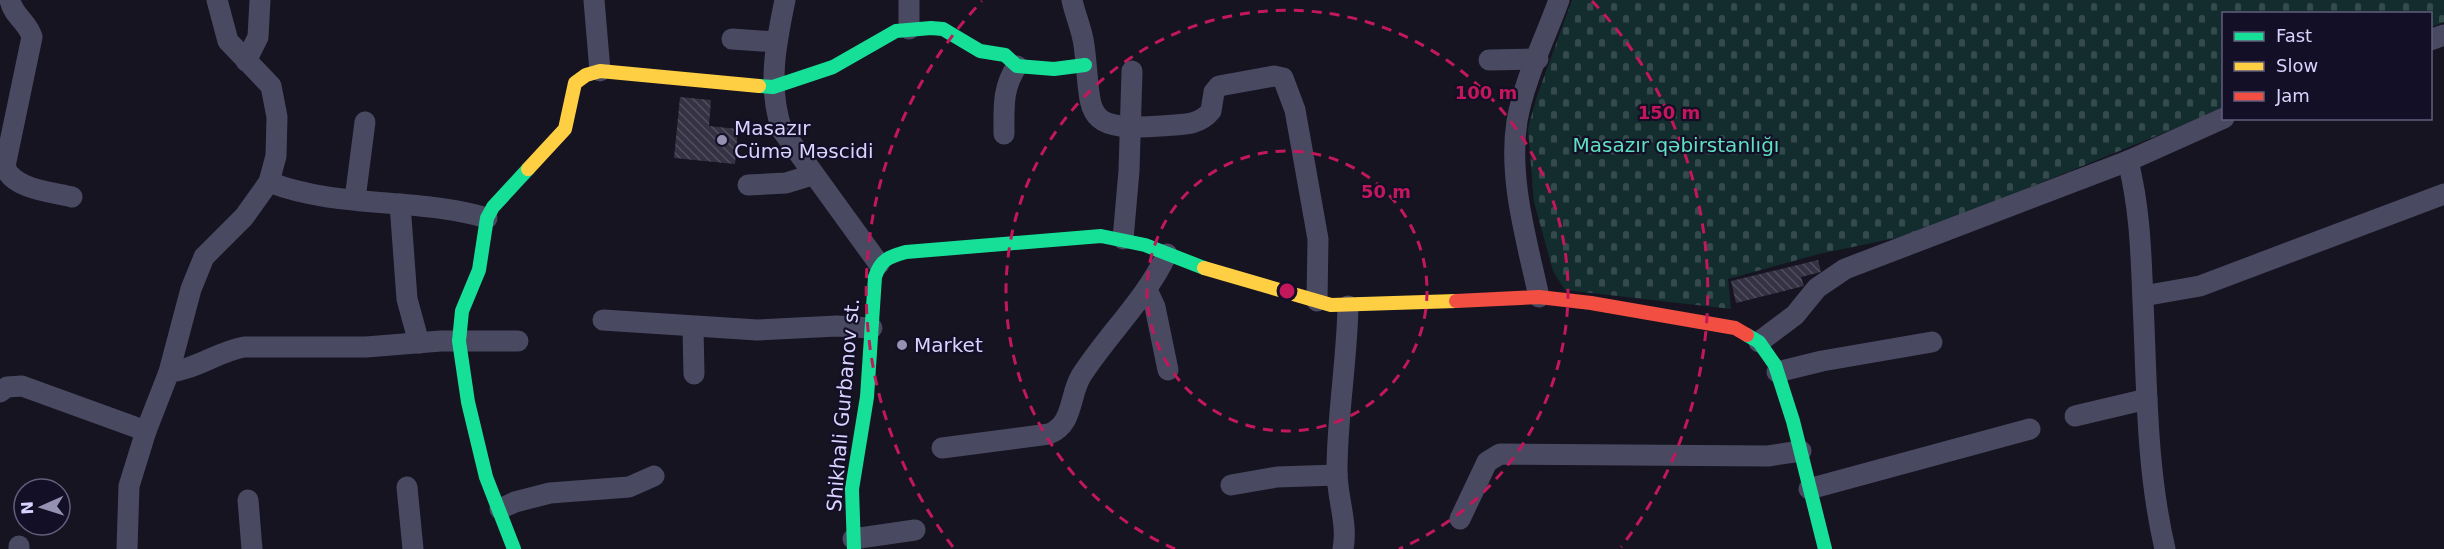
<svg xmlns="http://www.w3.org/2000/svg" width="2444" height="549" font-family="'DejaVu Sans',sans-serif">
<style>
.cemetery{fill:url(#cemetery-stones)}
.building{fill:url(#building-back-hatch)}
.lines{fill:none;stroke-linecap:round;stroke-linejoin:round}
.street{stroke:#4a4962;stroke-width:21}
.fast{stroke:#16e098;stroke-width:14}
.slow{stroke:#ffcf43;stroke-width:14}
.jam{stroke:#f24e42;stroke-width:14}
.ring{fill:none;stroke:#c2185b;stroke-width:3;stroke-dasharray:10 8}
.poi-dot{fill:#9591b1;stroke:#130f26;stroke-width:2}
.labels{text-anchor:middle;stroke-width:4.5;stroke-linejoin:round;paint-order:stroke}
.poi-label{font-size:20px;fill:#d9d4ff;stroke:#130f26;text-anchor:start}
.park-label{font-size:20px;fill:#5fe0c0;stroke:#130f26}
.street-label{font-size:20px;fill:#d9d4ff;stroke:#130f26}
.centre{fill:#c2185b;stroke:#130f26;stroke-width:3}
.ring-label{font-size:18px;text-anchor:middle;font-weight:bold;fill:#c2185b;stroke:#130f26;stroke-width:4.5;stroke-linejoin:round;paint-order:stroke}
</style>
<defs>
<pattern id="cemetery-stones" width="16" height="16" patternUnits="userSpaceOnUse" patternTransform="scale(1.5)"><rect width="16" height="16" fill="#132c2d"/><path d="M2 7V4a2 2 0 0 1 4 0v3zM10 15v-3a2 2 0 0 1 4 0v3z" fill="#354a4c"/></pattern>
<pattern id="building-back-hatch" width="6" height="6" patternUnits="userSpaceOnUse" patternTransform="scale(1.5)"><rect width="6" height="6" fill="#343243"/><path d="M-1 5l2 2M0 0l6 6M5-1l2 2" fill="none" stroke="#514f5f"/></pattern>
</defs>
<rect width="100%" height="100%" fill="#161421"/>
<polygon class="cemetery" points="1572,0 2444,0 2444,22 2431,27 2430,14 2224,14 2223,109 1915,234 1819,254 1728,279 1731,309 1565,290 1553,271 1534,202 1528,128 1537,96"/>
<g class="building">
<polygon points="680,97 711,100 709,126 738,129 735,164 674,158"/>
<polygon points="1818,260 1821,272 1801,277 1804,286 1736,303 1731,281"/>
</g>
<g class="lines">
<g class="street">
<path d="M10,0c3,16 18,22 22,37l-27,129c6,23 47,26 67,31"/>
<polyline points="594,0 600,71"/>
<path d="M785,0c-9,43 -18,87 -3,130l97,134"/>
<polyline points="909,0 909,29"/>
<path d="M1072,0c3,15 10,29 12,45 9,66 -6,87 76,81 19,-2 38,1 51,-15l3,-19 5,-6 55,-10 9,2 12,32 23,129 -1,62"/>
<polyline points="732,39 776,42"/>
<polyline points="2430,40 2444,35"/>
<polyline points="1489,60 1538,59"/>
<polyline points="246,61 258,37 260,0"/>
<path d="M1004,134c0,-26 -2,-46 13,-68"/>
<path d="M2128,161c12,48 13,91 15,141 4,83 3,166 22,247"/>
<path d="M269,182c69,27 147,15 218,36"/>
<polyline points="748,185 786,183 812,175"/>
<polyline points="355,199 365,122"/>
<polyline points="400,204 407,299 419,343"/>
<polyline points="1123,239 1129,171 1132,71"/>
<polyline points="1147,290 1155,307 1168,370"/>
<polyline points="2143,296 2200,286 2444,194"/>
<path d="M1539,297c-12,-56 -31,-118 -22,-176 7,-41 28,-82 42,-121"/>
<polyline points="603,320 757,330 837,326 872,328"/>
<polyline points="693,328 694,374"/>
<polyline points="1759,342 1795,315 1817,288 1845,269 2128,161 2224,118"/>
<path d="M169,372c28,-3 48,-20 75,-25h122l75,-6h77"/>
<polyline points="1777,372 1822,361 1932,342"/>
<polyline points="0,392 7,387 22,386 146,431"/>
<polyline points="2075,416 2147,399"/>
<path d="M942,448l107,-14c25,-10 20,-38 32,-58 27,-42 64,-76 86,-122"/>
<polyline points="1231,485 1277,477 1337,475"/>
<polyline points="407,487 413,549"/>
<polyline points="1809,489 2030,429"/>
<polyline points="248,500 252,549"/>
<polyline points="500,509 515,502 550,493 629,487 654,476"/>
<polyline points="1460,519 1487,462 1500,454 1768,456 1801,451"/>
<polyline points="853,539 915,530"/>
<polyline points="19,549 19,546"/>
<polyline points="127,549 129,486 146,431 169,372 191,289 204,257 244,217 269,182 276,156 277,117 271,86 228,41 217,0"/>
<path d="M1343,549c5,-26 -6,-51 -6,-78 0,-55 10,-110 11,-165"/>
</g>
<g class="fast">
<polyline points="759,86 773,87 833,67 896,31 931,28 943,29 980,51 1005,55 1017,66 1054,69 1085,65"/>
<polyline points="1747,335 1759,342 1775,365 1793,421 1825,549"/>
<polyline points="514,549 486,477 468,402 459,341 462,311 479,270 487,218 493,207 528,169"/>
<path d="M854,549l-2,-60 15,-92 8,-120c6,-18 14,-20 31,-25l195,-16 44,9 59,23"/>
</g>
<g class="slow">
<polyline points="528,169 565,129 575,83 586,75 600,71 759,86"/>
<polyline points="1204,268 1331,305 1456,301"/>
</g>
<polyline class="jam" points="1456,301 1539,297 1591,303 1735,328 1747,335"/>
</g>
<g class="ring">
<circle cx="1287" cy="291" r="140"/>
<path d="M1175 549A281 281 0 1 1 1399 549"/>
<path d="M953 547A421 421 0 0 1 982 1M1592 1A421 421 0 0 1 1621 547"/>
</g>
<g class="poi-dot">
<circle cx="722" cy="140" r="6"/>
<circle cx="902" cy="345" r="6"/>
</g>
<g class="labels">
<g class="poi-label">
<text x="734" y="135">Masazır<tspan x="734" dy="23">Cümə Məscidi</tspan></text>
<text x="914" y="352">Market</text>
</g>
<g class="park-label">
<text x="1676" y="152">Masazır qəbirstanlığı</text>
</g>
<g class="street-label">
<text transform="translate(843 405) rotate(-85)" y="7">Shikhali Gurbanov st.</text>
</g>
</g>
<circle cx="1287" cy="291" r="9" class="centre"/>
<g class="ring-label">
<text x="1486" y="99">100 m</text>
<text x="1669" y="119">150 m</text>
<text x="1386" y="198">50 m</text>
</g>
<rect x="2222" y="12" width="210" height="108" fill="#130f26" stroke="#625e7d" stroke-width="1.5"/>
<rect x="2234" y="32" width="30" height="9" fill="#16e098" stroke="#625e7d" stroke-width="1.5"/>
<text x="2276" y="42" font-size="18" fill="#d9d4ff">Fast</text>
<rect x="2234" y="62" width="30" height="9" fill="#ffcf43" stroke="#625e7d" stroke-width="1.5"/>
<text x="2276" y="72" font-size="18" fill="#d9d4ff">Slow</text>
<rect x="2234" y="92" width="30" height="9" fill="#f24e42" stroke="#625e7d" stroke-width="1.5"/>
<text x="2276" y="102" font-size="18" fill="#d9d4ff">Jam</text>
<g transform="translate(42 507) rotate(267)"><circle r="28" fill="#130f26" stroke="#625e7d" stroke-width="1.5"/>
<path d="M0-4.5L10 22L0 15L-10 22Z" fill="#9591b1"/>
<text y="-9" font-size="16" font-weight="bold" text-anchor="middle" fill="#d9d4ff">N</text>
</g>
</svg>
